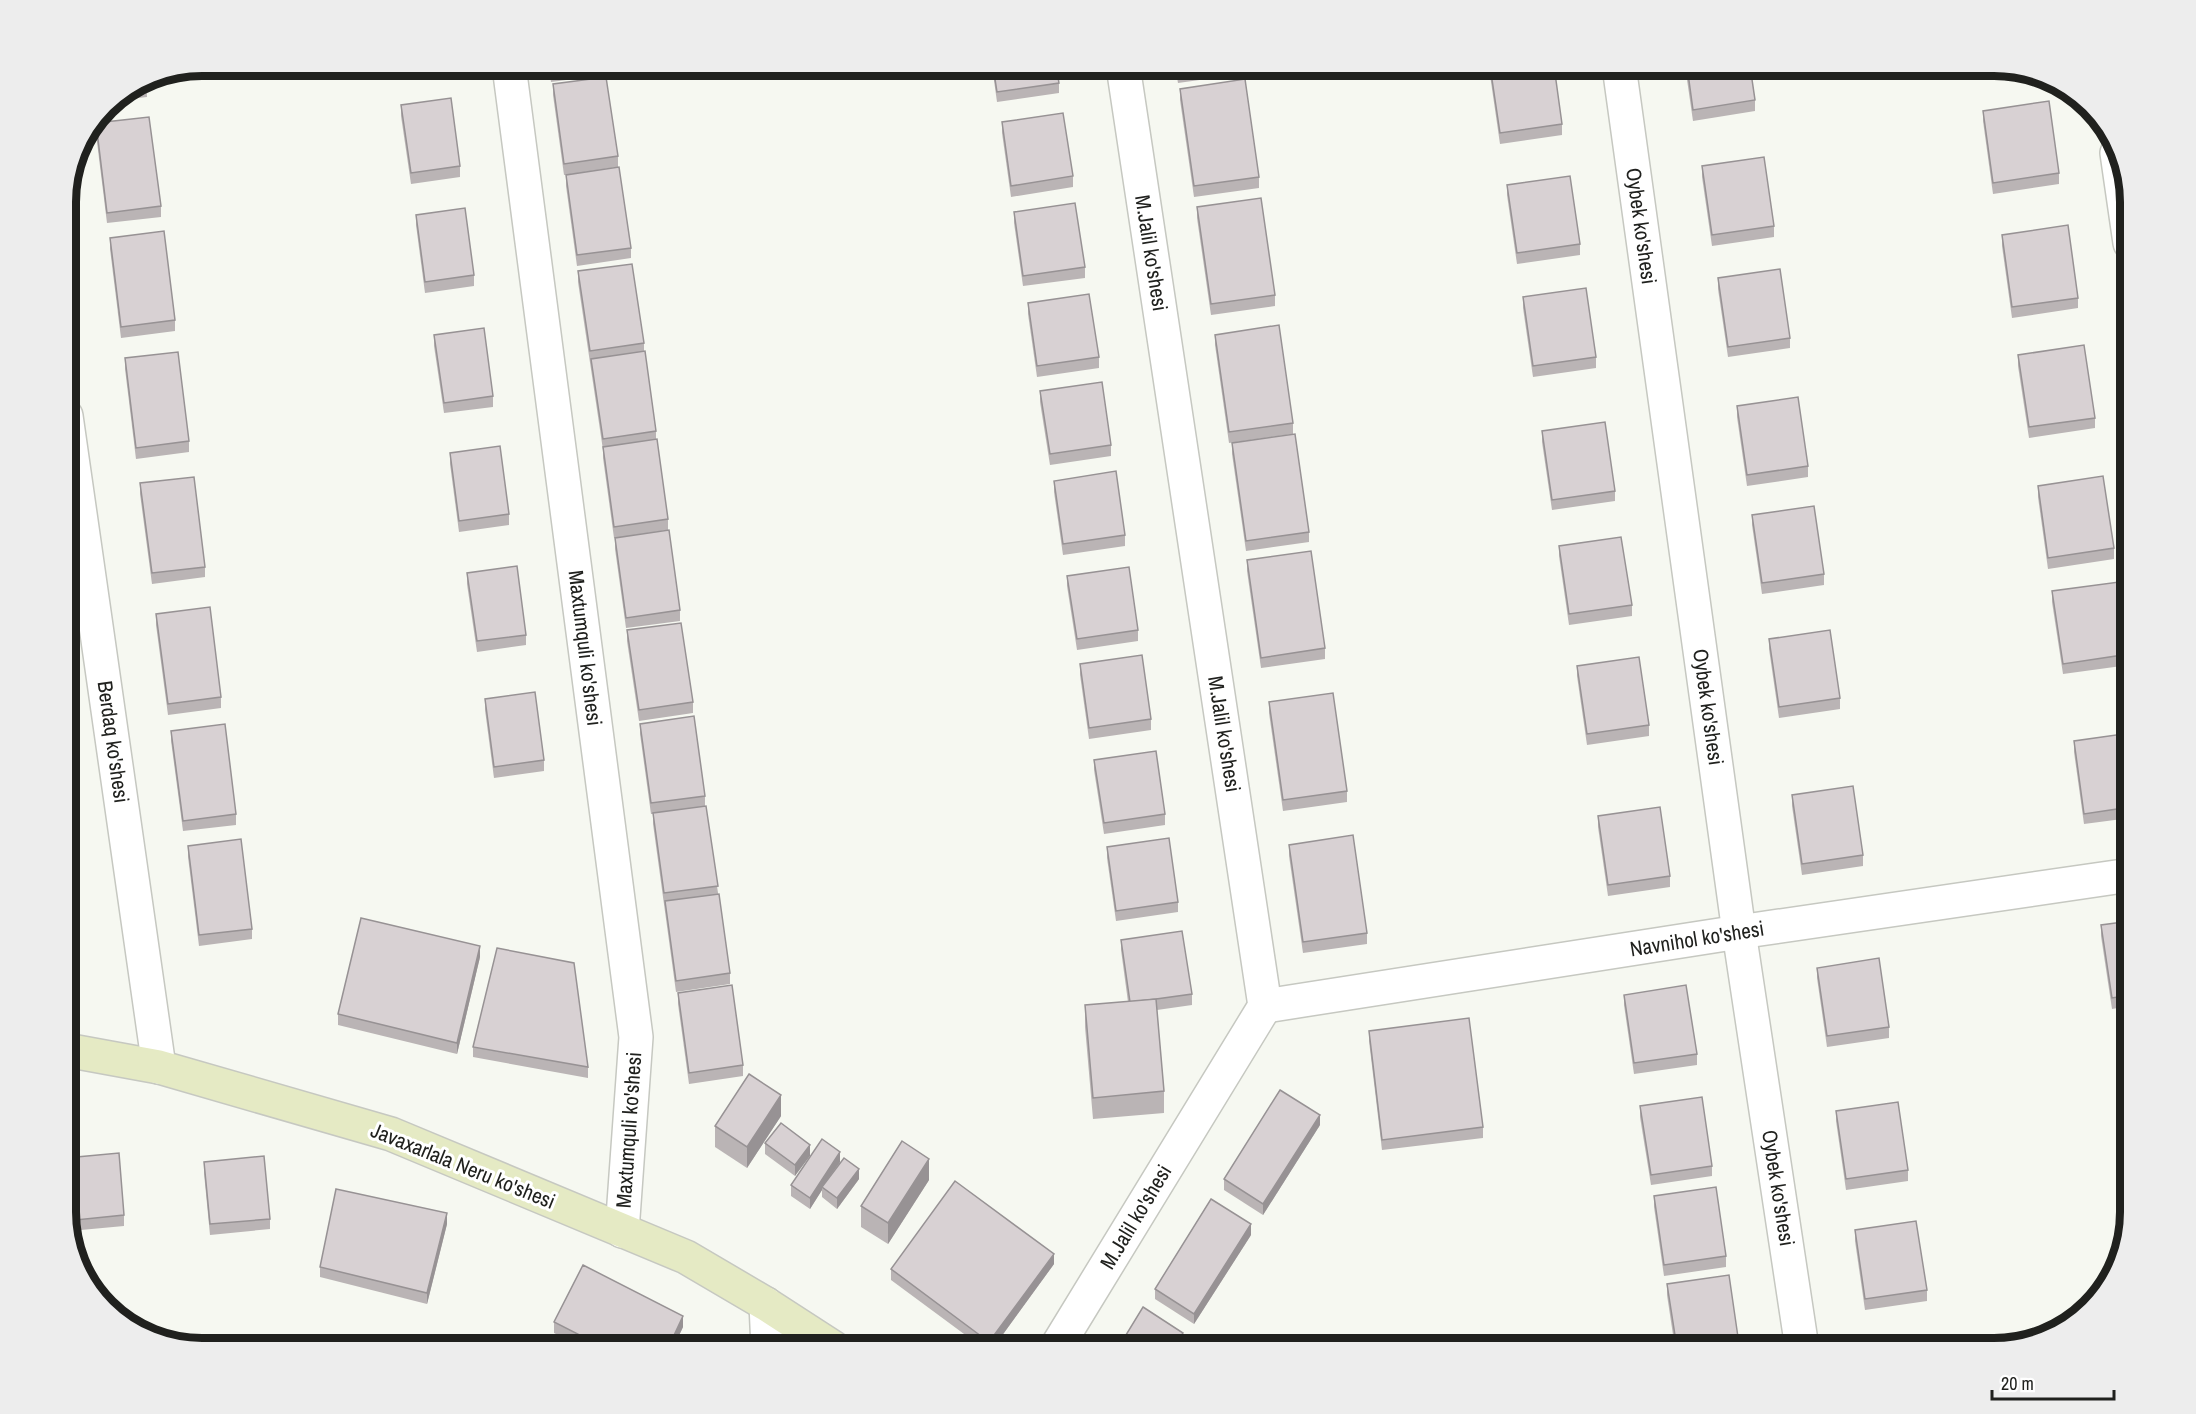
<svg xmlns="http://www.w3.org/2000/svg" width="2196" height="1414" font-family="'Archivo Narrow',sans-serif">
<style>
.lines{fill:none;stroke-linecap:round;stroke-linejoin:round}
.street-casing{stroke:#c6c8c1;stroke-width:36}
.secondary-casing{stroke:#c6c8c1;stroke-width:36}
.street{stroke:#fff;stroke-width:33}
.secondary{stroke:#e5eac4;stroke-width:33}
.wall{fill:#bab4b5}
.shaded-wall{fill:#979294}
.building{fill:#d8d1d3;stroke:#979294;stroke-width:1.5}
.labels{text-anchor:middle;stroke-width:6;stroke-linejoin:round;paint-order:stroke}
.street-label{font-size:21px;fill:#20211e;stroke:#fff}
.rim{fill:none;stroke:#20211e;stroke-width:8}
</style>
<rect width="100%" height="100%" fill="#f6f8f1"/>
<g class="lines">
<defs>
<g id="street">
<polyline points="509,66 636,1037 622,1231"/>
<polyline points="1619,66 1739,932 1802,1348"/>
<polyline points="2117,153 2130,243"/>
<polyline points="66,416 159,1067"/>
<polyline points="1265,1006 1739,932 2130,875"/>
<polyline points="766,1304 768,1348"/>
<polyline points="1056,1348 1265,1006 1123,66"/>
</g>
<polyline id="secondary" points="66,1050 159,1067 391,1134 686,1257 766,1304 834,1348"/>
</defs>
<use href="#street" class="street-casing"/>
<use href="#secondary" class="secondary-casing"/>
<use href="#street" class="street"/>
<use href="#secondary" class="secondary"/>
</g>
<g class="wall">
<polygon points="549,66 605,66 605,75 551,82"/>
<polygon points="992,66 1056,66 1059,83 1059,93 997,102"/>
<polygon points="1175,66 1242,66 1242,74 1178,83"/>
<polygon points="1490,66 1562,124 1562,135 1500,144 1490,75"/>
<polygon points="1685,66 1750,66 1755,100 1755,111 1693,121"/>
<polygon points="1976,66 1993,66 1996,67 1976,70"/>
<polygon points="146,79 147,97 113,101"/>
<polygon points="553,84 618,156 618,167 564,175 553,95"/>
<polygon points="1180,89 1259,177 1259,188 1194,197 1180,100"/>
<polygon points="401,105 460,166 460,177 411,184 401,116"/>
<polygon points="1983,111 2059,173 2059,184 1993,194 1983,121"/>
<polygon points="1002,122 1073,176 1073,187 1011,197 1002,133"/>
<polygon points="96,123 161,206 161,217 107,223 96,134"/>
<polygon points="1702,166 1774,226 1774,237 1712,246 1702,177"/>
<polygon points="566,175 631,248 631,258 577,266 566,186"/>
<polygon points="1507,185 1580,244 1580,255 1517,264 1507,195"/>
<polygon points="1197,207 1275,295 1275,306 1211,315 1197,218"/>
<polygon points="1014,212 1085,267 1085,278 1023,286 1014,223"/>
<polygon points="416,215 474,275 474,286 425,293 416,225"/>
<polygon points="2002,235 2078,298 2078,308 2012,318 2002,246"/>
<polygon points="110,238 175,320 175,331 121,338 110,249"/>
<polygon points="578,271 644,343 644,352 656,431 656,439 668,519 668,530 614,538 603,458 603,450 578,282"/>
<polygon points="1718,278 1790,338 1790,348 1728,357 1718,289"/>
<polygon points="1523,297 1596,357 1596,368 1533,377 1523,308"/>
<polygon points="1028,303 1099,357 1099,368 1037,377 1028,314"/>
<polygon points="434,335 493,396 493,407 444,413 434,346"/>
<polygon points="1215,335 1293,423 1293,434 1229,443 1215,345"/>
<polygon points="2018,355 2095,418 2095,428 2029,438 2018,366"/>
<polygon points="125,358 189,441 189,452 136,459 125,369"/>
<polygon points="1040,391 1111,445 1111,456 1050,465 1040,402"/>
<polygon points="1737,406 1808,466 1808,477 1747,486 1737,417"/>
<polygon points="1542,431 1615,491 1615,501 1552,510 1542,442"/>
<polygon points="1232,443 1309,532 1309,542 1246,551 1232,454"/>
<polygon points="450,453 509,514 509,525 459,532 450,464"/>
<polygon points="1054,481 1125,535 1125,546 1063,555 1054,492"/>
<polygon points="140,483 205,567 205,577 152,584 140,494"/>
<polygon points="2038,486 2114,548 2114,559 2048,569 2038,497"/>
<polygon points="1752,515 1824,574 1824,585 1762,594 1752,525"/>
<polygon points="615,538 680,610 680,621 626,628 615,549"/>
<polygon points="1559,546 1632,605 1632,616 1569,625 1559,556"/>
<polygon points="1247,560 1325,648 1325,659 1261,668 1247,571"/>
<polygon points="467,573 526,635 526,645 477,652 467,584"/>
<polygon points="1067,576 1138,630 1138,641 1077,650 1067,586"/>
<polygon points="2052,591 2129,654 2129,665 2063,674 2052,602"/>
<polygon points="156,614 221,697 221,708 168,715 156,625"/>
<polygon points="627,630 693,702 693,713 639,721 627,641"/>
<polygon points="1769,639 1840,698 1840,709 1779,718 1769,649"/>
<polygon points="1080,664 1151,719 1151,730 1089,739 1080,675"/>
<polygon points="1577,666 1649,725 1649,736 1587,745 1577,676"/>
<polygon points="485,699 544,760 544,771 494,778 485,710"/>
<polygon points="1269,702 1347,791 1347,802 1283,811 1269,713"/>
<polygon points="640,724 705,796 705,806 730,973 730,984 676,992 653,824 653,814 651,814 640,734"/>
<polygon points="171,731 236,814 236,825 183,831 171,741"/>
<polygon points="2130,733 2130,818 2084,824 2074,752 2074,741"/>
<polygon points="1094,760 1165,814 1165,825 1104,834 1094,770"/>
<polygon points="1792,795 1863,855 1863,866 1802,875 1792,806"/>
<polygon points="1598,816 1670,876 1670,887 1608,896 1598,827"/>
<polygon points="1289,845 1367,933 1367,944 1303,953 1289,856"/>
<polygon points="188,846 252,929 252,939 199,946 188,857"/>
<polygon points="1107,847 1178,902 1178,912 1116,921 1107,858"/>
<polygon points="2130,921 2130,1006 2112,1009 2101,936 2101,925"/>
<polygon points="1121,940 1192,994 1192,1005 1157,1010 1164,1091 1164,1113 1093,1119 1085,1027 1085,1005 1128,1002 1121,950"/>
<polygon points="480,957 457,1054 338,1025 338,1014"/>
<polygon points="1817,968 1889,1027 1889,1038 1827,1047 1817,978"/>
<polygon points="678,993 743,1065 743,1076 689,1084 678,1004"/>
<polygon points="1624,995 1697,1054 1697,1065 1634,1074 1624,1005"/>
<polygon points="1369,1031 1483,1127 1483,1138 1382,1150 1369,1041"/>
<polygon points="473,1047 588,1067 588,1078 473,1057"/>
<polygon points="2130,1070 2130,1136 2122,1082 2122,1071"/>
<polygon points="1640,1106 1712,1166 1712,1176 1651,1185 1640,1117"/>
<polygon points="1836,1111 1908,1170 1908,1181 1846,1190 1836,1121"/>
<polygon points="781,1116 747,1168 715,1147 715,1126"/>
<polygon points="1320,1125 1263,1215 1224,1190 1224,1179"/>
<polygon points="765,1143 810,1145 795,1176 765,1154"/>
<polygon points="204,1162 270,1219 270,1229 210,1235 204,1173"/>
<polygon points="840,1162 859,1179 837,1209 822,1197 822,1190 810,1209 791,1196 791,1185"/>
<polygon points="929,1180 888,1244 861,1227 861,1206"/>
<polygon points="1654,1196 1726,1256 1726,1267 1664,1276 1654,1207"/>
<polygon points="124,1215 124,1226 70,1231 66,1220"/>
<polygon points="447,1224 427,1304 320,1277 320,1267"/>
<polygon points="1855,1230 1927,1290 1927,1301 1865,1310 1855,1241"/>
<polygon points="1251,1235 1194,1324 1155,1299 1155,1289"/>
<polygon points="1054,1264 993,1348 983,1348 891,1280 891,1269"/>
<polygon points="1667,1284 1739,1344 1739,1348 1675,1348 1667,1295"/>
<polygon points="554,1322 683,1327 673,1348 583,1348 554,1333"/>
</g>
<g class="shaded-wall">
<polygon points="480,946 480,957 457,1054 457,1043"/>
<polygon points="781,1095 781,1116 747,1168 747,1147"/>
<polygon points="1320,1115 1320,1125 1263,1215 1263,1204"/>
<polygon points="810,1145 810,1156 795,1176 795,1165"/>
<polygon points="840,1152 840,1162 822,1187 822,1190 810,1209 810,1198"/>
<polygon points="929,1159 929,1180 888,1244 888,1223"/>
<polygon points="859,1169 859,1179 837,1209 837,1198"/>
<polygon points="447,1213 447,1224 427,1304 427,1293"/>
<polygon points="1251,1224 1251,1235 1194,1324 1194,1314"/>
<polygon points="1054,1254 1054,1264 993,1348 989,1348 989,1342"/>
<polygon points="683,1316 683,1327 673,1348 668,1348"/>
<polygon points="1183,1333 1183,1344 1180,1348 1173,1348"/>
</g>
<g class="building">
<polygon points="551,66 594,66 551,72"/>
<polygon points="993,66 1056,66 1059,83 997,92"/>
<polygon points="1177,66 1221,66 1178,72"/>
<polygon points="1490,66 1554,66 1562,124 1500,133"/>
<polygon points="1687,66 1750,66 1755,100 1693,110"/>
<polygon points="606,77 618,156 564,164 553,84"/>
<polygon points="146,79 147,86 133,88"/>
<polygon points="1245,79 1259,177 1194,186 1180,89"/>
<polygon points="451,98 460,166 411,173 401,105"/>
<polygon points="2049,101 2059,173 1993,183 1983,111"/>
<polygon points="1063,113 1073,176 1011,186 1002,122"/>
<polygon points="149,117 161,206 107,213 96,123"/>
<polygon points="1764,157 1774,226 1712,235 1702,166"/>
<polygon points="619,167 631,248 577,255 566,175"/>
<polygon points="1570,176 1580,244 1517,253 1507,185"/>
<polygon points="1261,198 1275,295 1211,304 1197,207"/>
<polygon points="1075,203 1085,267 1023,276 1014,212"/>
<polygon points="465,208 474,275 425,282 416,215"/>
<polygon points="2068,225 2078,298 2012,307 2002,235"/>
<polygon points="164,231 175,320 121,327 110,238"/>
<polygon points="632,264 644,343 590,351 578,271"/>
<polygon points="1780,269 1790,338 1728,347 1718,278"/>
<polygon points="1586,288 1596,357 1533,366 1523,297"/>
<polygon points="1089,294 1099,357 1037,366 1028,303"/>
<polygon points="1279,325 1293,423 1229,432 1215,335"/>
<polygon points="484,328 493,396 444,403 434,335"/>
<polygon points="2084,345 2095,418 2029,427 2018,355"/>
<polygon points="645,351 656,431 603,439 591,359"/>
<polygon points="178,352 189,441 136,448 125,358"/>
<polygon points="1102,382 1111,445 1050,454 1040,391"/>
<polygon points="1798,397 1808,466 1747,475 1737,406"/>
<polygon points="1605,422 1615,491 1552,500 1542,431"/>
<polygon points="1295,434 1309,532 1246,541 1232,443"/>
<polygon points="657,439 668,519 614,527 603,447"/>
<polygon points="500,446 509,514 459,521 450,453"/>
<polygon points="1116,471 1125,535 1063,544 1054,481"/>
<polygon points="2103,476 2114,548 2048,558 2038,486"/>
<polygon points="194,477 205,567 152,573 140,483"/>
<polygon points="1814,506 1824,574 1762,583 1752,515"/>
<polygon points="669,530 680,610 626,618 615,538"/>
<polygon points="1621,537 1632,605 1569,614 1559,546"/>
<polygon points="1311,551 1325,648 1261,658 1247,560"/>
<polygon points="517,566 526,635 477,641 467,573"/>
<polygon points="1129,567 1138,630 1077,639 1067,576"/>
<polygon points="2119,582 2129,654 2063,664 2052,591"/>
<polygon points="210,607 221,697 168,704 156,614"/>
<polygon points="681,623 693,702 639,710 627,630"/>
<polygon points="1830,630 1840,698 1779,707 1769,639"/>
<polygon points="1142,655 1151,719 1089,728 1080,664"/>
<polygon points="1639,657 1649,725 1587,734 1577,666"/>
<polygon points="535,692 544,760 494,767 485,699"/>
<polygon points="1333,693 1347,791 1283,800 1269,702"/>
<polygon points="694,716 705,796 651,803 640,724"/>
<polygon points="225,724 236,814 183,821 171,731"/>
<polygon points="2130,733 2130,807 2084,814 2074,741"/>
<polygon points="1156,751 1165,814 1104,823 1094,760"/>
<polygon points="1853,786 1863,855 1802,864 1792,795"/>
<polygon points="706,806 718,886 664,893 653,813"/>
<polygon points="1660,807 1670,876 1608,885 1598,816"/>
<polygon points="1353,835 1367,933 1303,942 1289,845"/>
<polygon points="1169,838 1178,902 1116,911 1107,847"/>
<polygon points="241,839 252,929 199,935 188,846"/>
<polygon points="719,894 730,973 676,981 665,901"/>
<polygon points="361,918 480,946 457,1043 338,1014"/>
<polygon points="2130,921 2130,995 2112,998 2101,925"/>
<polygon points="1182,931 1192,994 1156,999 1130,1002 1121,940"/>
<polygon points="497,948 574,963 588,1067 473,1047"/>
<polygon points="1879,958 1889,1027 1827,1036 1817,968"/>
<polygon points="732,985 743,1065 689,1073 678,993"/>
<polygon points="1686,985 1697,1054 1634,1063 1624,995"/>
<polygon points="1156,999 1164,1091 1093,1098 1085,1005"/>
<polygon points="1469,1018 1483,1127 1382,1140 1369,1031"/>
<polygon points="2130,1070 2130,1125 2122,1071"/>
<polygon points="749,1074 781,1095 747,1147 715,1126"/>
<polygon points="1280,1090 1320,1115 1263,1204 1224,1179"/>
<polygon points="1702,1097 1712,1166 1651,1175 1640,1106"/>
<polygon points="1898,1102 1908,1170 1846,1179 1836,1111"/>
<polygon points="781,1123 810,1145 795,1165 765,1143"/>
<polygon points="822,1139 840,1152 810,1198 791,1185"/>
<polygon points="902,1141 929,1159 888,1223 861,1206"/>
<polygon points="119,1153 124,1215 66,1221 66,1158"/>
<polygon points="264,1156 270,1219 210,1224 204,1162"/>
<polygon points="844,1158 859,1169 837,1198 822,1187"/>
<polygon points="955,1181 1054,1254 989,1342 891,1269"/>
<polygon points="1716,1187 1726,1256 1664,1265 1654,1196"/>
<polygon points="336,1189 447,1213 427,1293 320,1267"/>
<polygon points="1211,1199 1251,1224 1194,1314 1155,1289"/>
<polygon points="1916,1221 1927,1290 1865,1299 1855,1230"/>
<polygon points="583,1265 683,1316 668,1348 605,1348 554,1322"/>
<polygon points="1729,1275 1739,1344 1710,1348 1677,1348 1667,1284"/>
<polygon points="1143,1307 1183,1333 1173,1348 1118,1348"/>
</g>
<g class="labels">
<g class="street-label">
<text transform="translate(1641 226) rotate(82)" y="7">Oybek ko'shesi</text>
<text transform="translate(1151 253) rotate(81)" y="7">M.Jalil ko'shesi</text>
<text transform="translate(585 648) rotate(83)" y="7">Maxtumquli ko'shesi</text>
<text transform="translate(1708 707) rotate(82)" y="7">Oybek ko'shesi</text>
<text transform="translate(1224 734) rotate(81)" y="7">M.Jalil ko'shesi</text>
<text transform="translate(113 742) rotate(82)" y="7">Berdaq ko'shesi</text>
<text transform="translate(1697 939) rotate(-9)" y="7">Navnihol ko'shesi</text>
<text transform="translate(629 1130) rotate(-86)" y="7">Maxtumquli ko'shesi</text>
<text transform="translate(463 1166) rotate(22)" y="7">Javaxarlala Neru ko'shesi</text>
<text transform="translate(1778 1188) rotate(81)" y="7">Oybek ko'shesi</text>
<text transform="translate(1136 1217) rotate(-59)" y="7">M.Jalil ko'shesi</text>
</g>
</g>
<path d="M0 0H2196V1414H0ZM202 76H1994A126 126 0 0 1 2120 202V1212A126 126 0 0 1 1994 1338H202A126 126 0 0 1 76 1212V202A126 126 0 0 1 202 76Z" fill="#ededed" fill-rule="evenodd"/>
<path class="rim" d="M202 76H1994A126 126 0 0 1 2120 202V1212A126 126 0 0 1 1994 1338H202A126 126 0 0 1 76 1212V202A126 126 0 0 1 202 76Z"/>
<path d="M1992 1390v9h122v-9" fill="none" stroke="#20211e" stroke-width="3"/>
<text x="2001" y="1390" font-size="18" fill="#20211e" stroke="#ffffff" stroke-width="4.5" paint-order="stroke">20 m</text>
</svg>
